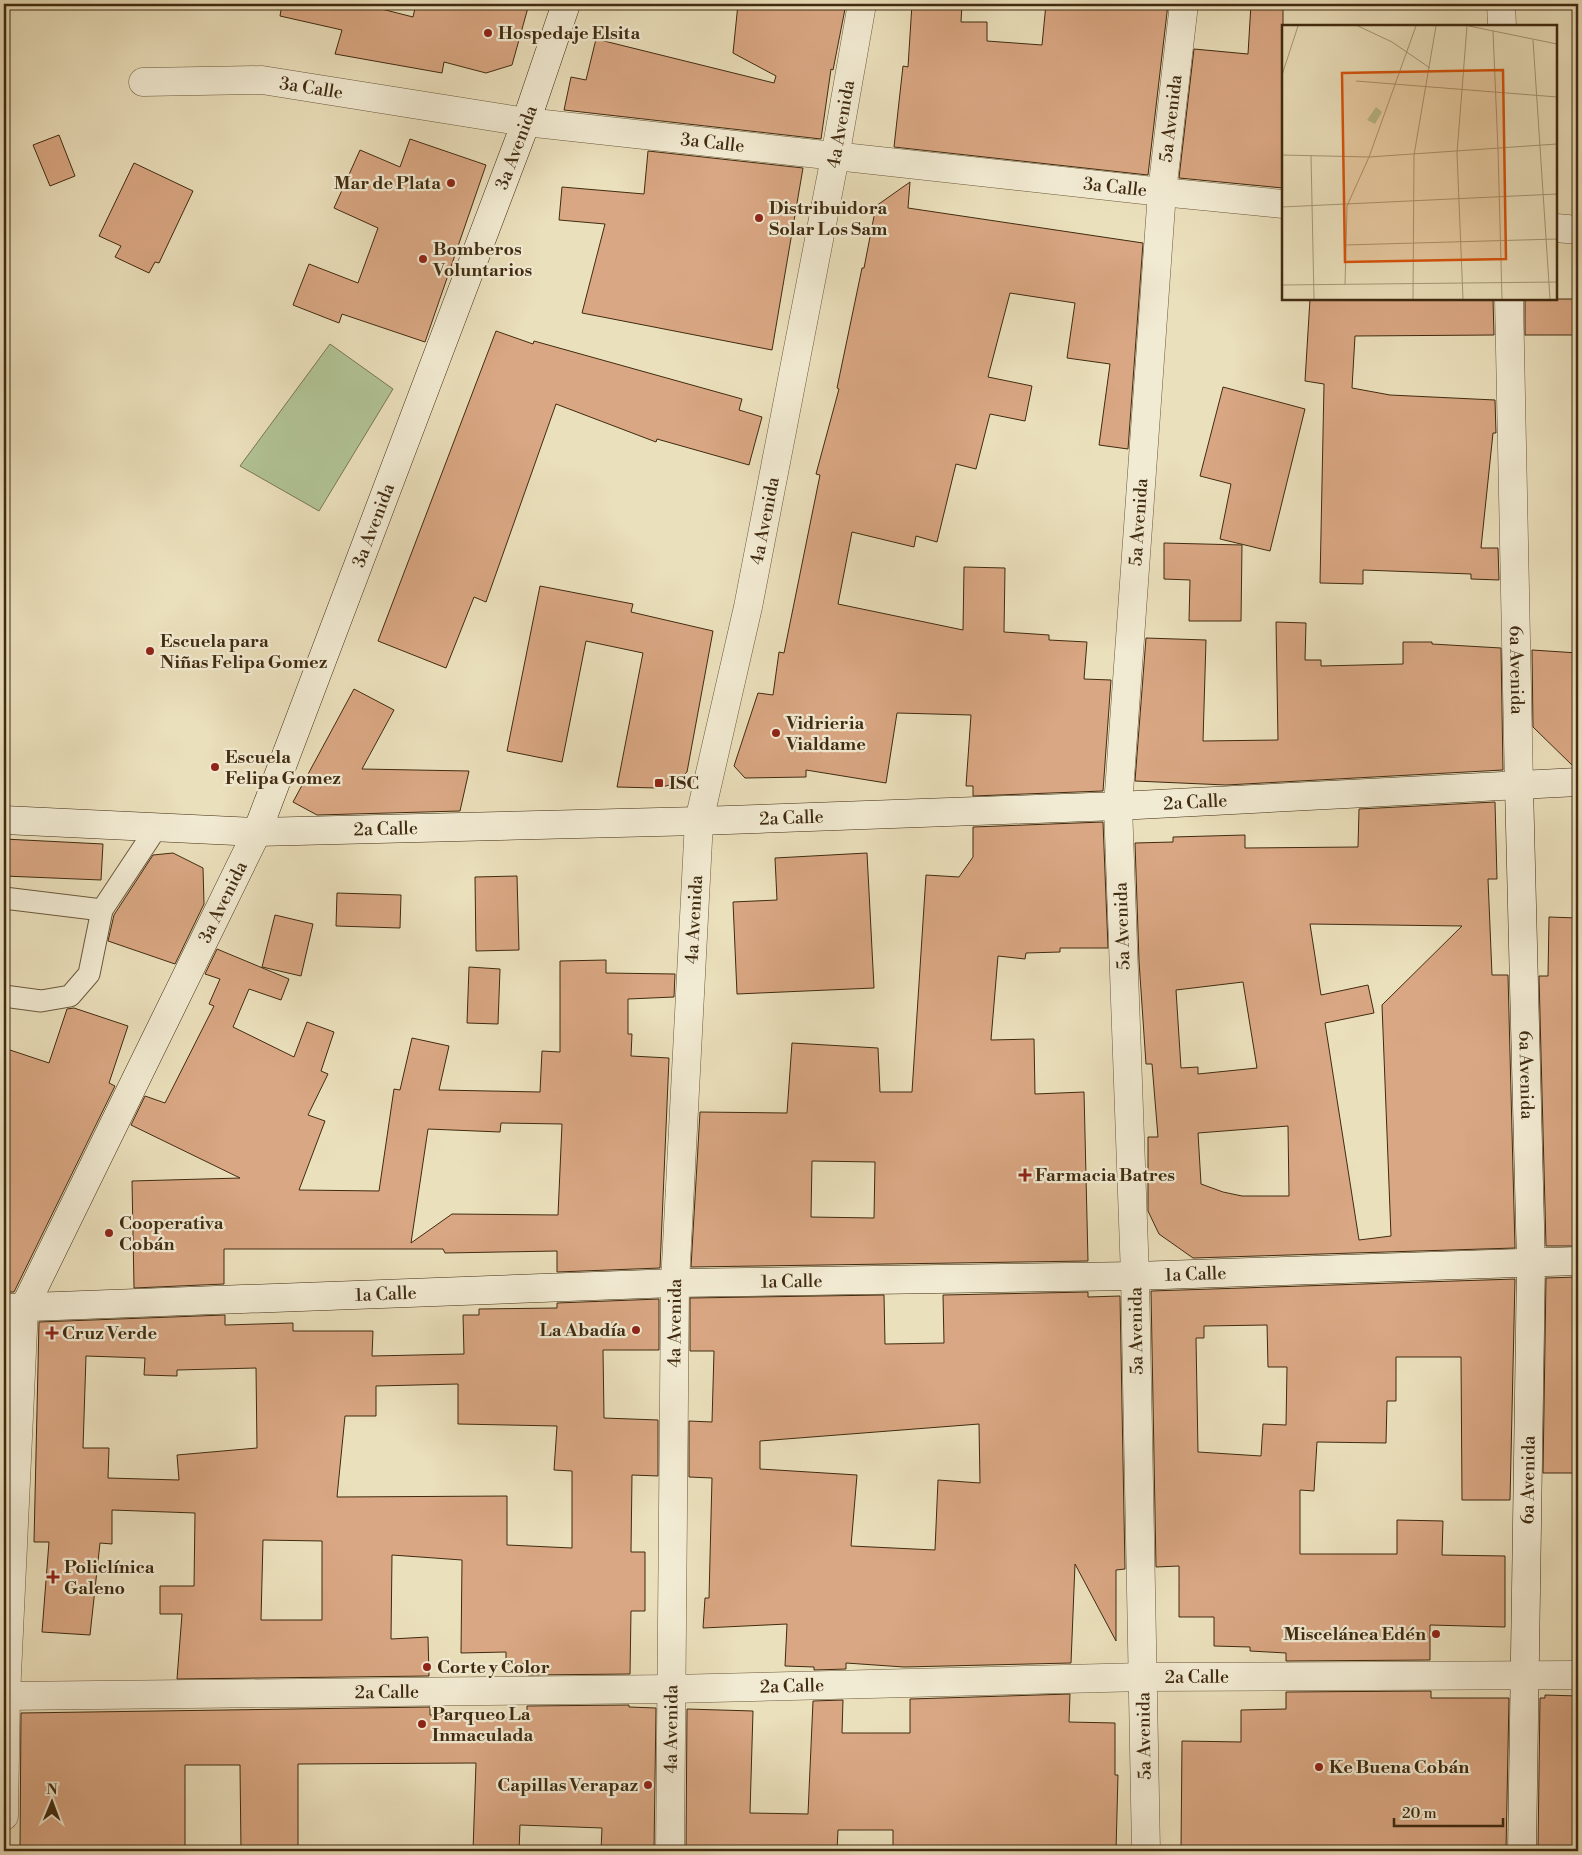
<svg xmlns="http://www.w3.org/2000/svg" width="1582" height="1855" font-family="'Libre Bodoni',serif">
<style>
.green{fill:#b1c395;stroke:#787752}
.building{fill:#d9a783;stroke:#402b10;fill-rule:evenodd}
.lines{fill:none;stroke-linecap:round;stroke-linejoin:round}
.lane-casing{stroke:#6b583b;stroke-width:23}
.street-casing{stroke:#6b583b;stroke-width:29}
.secondary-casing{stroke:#402b10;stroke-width:29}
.lane{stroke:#f2ebd3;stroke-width:21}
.street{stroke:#f2ebd3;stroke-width:28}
.secondary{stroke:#f2ebd3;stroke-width:28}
.poi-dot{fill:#8f2418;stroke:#f2ebd3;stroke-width:2}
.labels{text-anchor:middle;stroke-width:4.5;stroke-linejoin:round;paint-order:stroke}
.poi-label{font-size:18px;font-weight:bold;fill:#402b10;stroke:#f2ebd3;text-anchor:start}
.street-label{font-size:18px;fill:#402b10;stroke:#f2ebd3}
.inset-road{fill:none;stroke:#a79877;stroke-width:1}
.view{fill:#d7540c;fill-opacity:0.15;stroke:#d7540c;stroke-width:2.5}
.inset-edge{fill:none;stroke:#402b10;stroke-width:2.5}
</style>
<rect width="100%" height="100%" fill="#ebe0bc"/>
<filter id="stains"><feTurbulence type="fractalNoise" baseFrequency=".004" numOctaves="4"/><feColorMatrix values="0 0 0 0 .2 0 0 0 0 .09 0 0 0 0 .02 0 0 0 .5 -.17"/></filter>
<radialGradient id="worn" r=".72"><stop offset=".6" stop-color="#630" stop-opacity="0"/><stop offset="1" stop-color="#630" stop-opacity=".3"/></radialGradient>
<polygon class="green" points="330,344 393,389 319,511 240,466"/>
<g class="building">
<polygon points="282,4 362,4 413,17 416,4 529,4 512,65 486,73 444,62 442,73 335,54 342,30 280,16"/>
<polygon points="738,4 846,4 833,70 831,69 821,139 564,110 571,77 586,80 596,39 774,83 776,76 733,53"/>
<polygon points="912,4 962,4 961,22 987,22 987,41 1042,45 1046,4 1168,4 1148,175 894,147 903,66 908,67"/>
<polygon points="1251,4 1283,4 1283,188 1179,178 1194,49 1248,54"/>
<polygon points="59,135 75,176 50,186 33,145"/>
<polygon points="410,139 486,165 425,342 342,314 339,323 293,305 309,264 358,283 378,228 334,208 360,150 400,167"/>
<polygon points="648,151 803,168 772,350 582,313 605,224 559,220 562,187 644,194"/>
<polygon points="134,163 193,191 159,263 155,262 149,273 115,257 121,246 99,236"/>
<polygon points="910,182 908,208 1143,243 1128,449 1099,445 1110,364 1067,358 1075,303 1010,293 988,377 1032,386 1025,421 990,414 976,469 956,464 937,542 916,536 914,547 852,532 838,604 963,630 964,567 1005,568 1004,632 1049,635 1049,640 1087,642 1084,679 1111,680 1103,791 973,796 973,786 966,786 971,715 897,713 886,783 806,770 806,777 745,778 734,766 758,693 773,695 779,652 784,653 820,475 816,474 839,389 837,388 862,268 864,268 876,206"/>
<polygon points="1310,299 1493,299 1494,335 1355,336 1352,388 1390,395 1495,400 1496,433 1493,433 1481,548 1498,548 1499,580 1471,579 1471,574 1363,570 1363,584 1320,583 1324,384 1305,381"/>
<rect x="1525" y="299" width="53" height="36"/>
<polygon points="496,331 533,344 534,341 742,399 739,410 762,417 749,465 657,439 656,442 556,404 486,602 474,597 446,668 378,641"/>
<polygon points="1223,387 1305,409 1270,551 1220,539 1231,484 1200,476"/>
<polygon points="1164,543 1242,545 1241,621 1189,621 1190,580 1164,579"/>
<polygon points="540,586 633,604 631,612 713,631 687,772 674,784 657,788 617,787 643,653 586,641 562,762 507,751"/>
<polygon points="1276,622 1306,623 1305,660 1321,660 1321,666 1403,664 1403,642 1432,642 1432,644 1501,648 1503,770 1226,785 1135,781 1146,638 1206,640 1203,741 1278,740"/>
<polygon points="1532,650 1578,653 1578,767 1574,767 1533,727"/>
<polygon points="354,689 394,710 362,769 469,771 460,811 317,815 293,802"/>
<path d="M1495,802l2,77h-9l4,96h16l7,273 -322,10 -34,-24 -11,-23v-74h10l-6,-73h-6l-7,-103 -4,-118 38,-1v-5l72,-2v13l113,-1 1,-38zM1310,924l152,2 -80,79 9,231 -32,4 -34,-217 49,-10 -6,-28 -47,10zM1243,982l14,86 -59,6v-7l-17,1 -5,-78zM1288,1126l1,70h-47l-19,-4 -22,-8 -3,-51z"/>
<path d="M1103,822l5,126h-48v4l-34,1 -1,6 -27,-3 -7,84 43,-1 1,55 49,-2 4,169 -397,6 9,-155 87,1 5,-70 86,5 2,44h32l14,-217 33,2 14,-20v-30zM812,1161l63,1 -1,56 -63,-1z"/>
<polygon points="4,839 103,844 101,880 4,876"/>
<polygon points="173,853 203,868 204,904 175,964 108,941 114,915 153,855"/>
<polygon points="867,853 874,988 737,994 733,902 777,900 775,858"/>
<polygon points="517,876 519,950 476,951 475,877"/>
<polygon points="337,893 401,895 400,928 336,926"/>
<polygon points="275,915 313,924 301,976 262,967"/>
<polygon points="1549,917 1578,918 1578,1246 1546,1246 1539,976 1548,976"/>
<path d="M217,949l72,30 -8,21 -32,-11 -16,38 61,30 13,-35 27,10 -13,39 7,3 -20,41 17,6 -26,69 80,1 15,-102 6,1 12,-52 37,8 -10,44 101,2 2,-41 18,1v-91l46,-1v13l69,1 -1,23 -46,2v35h4l-1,22 38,2 -9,210 -103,4v-21l-112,2 -2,-4h-219v35l-90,4 -2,-107 108,-3 -109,-53 14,-29 20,7 49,-97 -5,-2 11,-25 -15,-5zM501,1123l61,1 -4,91 -106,-1 -41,29 17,-114 72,3z"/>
<polygon points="469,967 500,969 498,1024 467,1023"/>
<polygon points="74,1008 128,1026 109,1083 115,1086 14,1292 4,1292 4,1048 49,1063 67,1009"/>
<polygon points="1578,1277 1578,1473 1543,1473 1546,1278"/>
<path d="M1515,1279l-5,221h-48l-1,-143h-65v44h-9l-1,42 -69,-1 -3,49 -14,-1v64h97v-34l46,1 -1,34 63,1v71l-75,-2v35l-144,1v-8l-36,-2v-4l-36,-1v-29h-35v-51l-23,1 -5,-276zM1267,1325l1,42h19l-1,58 -23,-1 -2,32 -63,-4 -2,-114h8v-12z"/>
<path d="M1088,1292v5l32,-1 5,273 -9,1v71l-41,-77 -4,99 -167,4 -58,-4v6l-32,1v-3l-29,-1 2,-42 -84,4 2,-30h4l3,-120 -23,-1v-56l23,1 2,-71h-24v-53l194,-3 1,49 59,-1 -1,-48zM979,1424l1,59 -42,-3 -3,70 -84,-4 6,-71 -97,-6v-28z"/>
<path d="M659,1299v51h-56l1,68 54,2v56l-26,-1 -1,77h14v59h-14l-1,63 -102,1 1,-11h-23v-12l-45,1 1,-93 -70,-5 -1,84 37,-2 1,39 -252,3 5,-65h-22v-28h34l1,-73 -83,-3v34l-12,-1 -10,92 -48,-3 7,-90h-15l5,-220 186,-7v10l68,-2v8h80l-1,25 92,-2 -1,-39h16v-6l78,-1v-5zM86,1356l59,2 -1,17 33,1v-6l79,-2 1,80 -80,7 2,25 -71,-2 1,-30h-26zM458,1384v40l99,2 -3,44 18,1v77l-65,-3v-49l-170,1 8,-81h31v-30zM263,1540l59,1v79h-61z"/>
<polygon points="4,1323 8,1324 5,1380 4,1380"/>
<polygon points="1431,1691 1431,1698 1509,1698 1506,1851 1181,1851 1182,1741 1241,1742 1241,1710 1286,1709 1286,1692"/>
<polygon points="1070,1694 1069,1722 1115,1723 1115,1775 1118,1775 1116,1851 893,1851 893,1830 838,1830 837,1851 686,1851 687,1709 753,1711 750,1813 808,1814 813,1701 843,1700 842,1733 910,1733 910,1699"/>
<polygon points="1545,1695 1578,1696 1578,1851 1538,1851 1540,1698 1545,1698"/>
<polygon points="629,1705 629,1707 656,1708 654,1851 601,1851 602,1828 520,1825 519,1851 473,1851 476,1763 298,1764 298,1851 241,1851 240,1765 185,1765 185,1851 20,1851 21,1713 430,1707 430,1715 527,1719 527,1706"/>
</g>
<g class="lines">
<defs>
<g id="lane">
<polyline points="4,898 102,910"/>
<polyline points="4,996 41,1001 70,996 89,974 102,910 157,827"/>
</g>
<g id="street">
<polyline points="1501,4 1502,26"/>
<path id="s1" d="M143,82l119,-2 264,42 636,70 121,12"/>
<polyline points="1556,228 1578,230"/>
<path id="s2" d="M1509,299l10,487"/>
<path id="s3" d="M6,1696l665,-7 472,-12 435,-2"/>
<polyline points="4,1816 6,1696 24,1308"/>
<path id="s4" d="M670,1851l5,-568 24,-462 49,-214 87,-450 27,-153"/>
<path id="s5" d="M1146,1851l-11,-575 -17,-470 44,-614 22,-188"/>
</g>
<g id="secondary">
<path id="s6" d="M1519,786l12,478 -9,587"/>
<path id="s7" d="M4,820l253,12 442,-11 419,-15 460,-24"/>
<path id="s8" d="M4,1308l671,-25 460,-7 443,-15"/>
<path id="s9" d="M24,1308l233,-476 269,-710 40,-118"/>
</g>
</defs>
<use href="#lane" class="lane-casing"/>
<use href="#street" class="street-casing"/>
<use href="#secondary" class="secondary-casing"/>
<use href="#lane" class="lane"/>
<use href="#street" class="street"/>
<use href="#secondary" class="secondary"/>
</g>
<g class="poi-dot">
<circle cx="488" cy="33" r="5"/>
<circle cx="451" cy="183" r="5"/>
<circle cx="759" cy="218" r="5"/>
<circle cx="423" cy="259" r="5"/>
<circle cx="150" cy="651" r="5"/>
<circle cx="776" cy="733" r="5"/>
<circle cx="215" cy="767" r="5"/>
<rect x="654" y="778" width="10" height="10" rx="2.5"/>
<path d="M1022.5 1167.5h5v5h5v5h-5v5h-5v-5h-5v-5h5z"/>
<circle cx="109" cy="1233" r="5"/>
<circle cx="636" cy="1330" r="5"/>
<path d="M49.5 1325.5h5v5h5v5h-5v5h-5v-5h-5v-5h5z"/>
<path d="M50.5 1569.5h5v5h5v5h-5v5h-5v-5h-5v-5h5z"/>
<circle cx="1436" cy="1634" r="5"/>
<circle cx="427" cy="1667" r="5"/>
<circle cx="422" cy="1724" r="5"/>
<circle cx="1319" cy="1767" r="5"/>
<circle cx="648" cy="1785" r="5"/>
</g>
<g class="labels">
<g class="poi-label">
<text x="498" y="39">Hospedaje Elsita</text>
<text x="441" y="189" text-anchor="end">Mar de Plata</text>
<text x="769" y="214">Distribuidora<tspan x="769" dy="21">Solar Los Sam</tspan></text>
<text x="433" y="255">Bomberos<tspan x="433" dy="21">Voluntarios</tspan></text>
<text x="160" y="647">Escuela para<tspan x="160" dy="21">Niñas Felipa Gomez</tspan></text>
<text x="786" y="729">Vidrieria<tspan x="786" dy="21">Vialdame</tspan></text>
<text x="225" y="763">Escuela<tspan x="225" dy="21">Felipa Gomez</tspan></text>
<text x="669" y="789">ISC</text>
<text x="1035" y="1181">Farmacia Batres</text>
<text x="119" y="1229">Cooperativa<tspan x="119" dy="21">Cobán</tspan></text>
<text x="626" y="1336" text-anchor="end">La Abadía</text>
<text x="62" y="1339">Cruz Verde</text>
<text x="64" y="1573">Policlínica<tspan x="64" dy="21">Galeno</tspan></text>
<text x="1426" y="1640" text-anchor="end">Miscelánea Edén</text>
<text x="437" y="1673">Corte y Color</text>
<text x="432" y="1720">Parqueo La<tspan x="432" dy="21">Inmaculada</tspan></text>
<text x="1329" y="1773">Ke Buena Cobán</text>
<text x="638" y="1791" text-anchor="end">Capillas Verapaz</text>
</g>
<g class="street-label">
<text dy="6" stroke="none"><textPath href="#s1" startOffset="169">3a Calle</textPath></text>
<text dy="6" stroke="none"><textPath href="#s5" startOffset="1735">5a Avenida</textPath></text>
<text dy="6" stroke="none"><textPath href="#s4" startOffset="1742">4a Avenida</textPath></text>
<text dy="6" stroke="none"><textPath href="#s1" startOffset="574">3a Calle</textPath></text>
<text dy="6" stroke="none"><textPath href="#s9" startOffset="1262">3a Avenida</textPath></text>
<text dy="6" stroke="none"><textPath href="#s1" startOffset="979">3a Calle</textPath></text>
<text dy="6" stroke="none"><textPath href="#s4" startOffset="1338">4a Avenida</textPath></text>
<text dy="6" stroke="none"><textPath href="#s5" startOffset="1330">5a Avenida</textPath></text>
<text dy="6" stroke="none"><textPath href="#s9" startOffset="858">3a Avenida</textPath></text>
<text dy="6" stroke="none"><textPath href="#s2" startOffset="371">6a Avenida</textPath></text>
<text dy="6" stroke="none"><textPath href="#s7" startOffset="1192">2a Calle</textPath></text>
<text dy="6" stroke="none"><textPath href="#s7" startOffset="788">2a Calle</textPath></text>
<text dy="6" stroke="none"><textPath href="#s7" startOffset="382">2a Calle</textPath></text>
<text dy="6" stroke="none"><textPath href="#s9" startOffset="452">3a Avenida</textPath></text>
<text dy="6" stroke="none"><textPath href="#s4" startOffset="932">4a Avenida</textPath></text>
<text transform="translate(1122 926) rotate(-92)" y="6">5a Avenida</text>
<text dy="6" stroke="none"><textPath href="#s6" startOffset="289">6a Avenida</textPath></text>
<text dy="6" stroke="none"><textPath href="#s8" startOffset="1192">1a Calle</textPath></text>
<text dy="6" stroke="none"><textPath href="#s8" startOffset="788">1a Calle</textPath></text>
<text dy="6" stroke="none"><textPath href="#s8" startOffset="382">1a Calle</textPath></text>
<text dy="6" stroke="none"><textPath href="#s4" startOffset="528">4a Avenida</textPath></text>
<text transform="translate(1136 1331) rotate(-91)" y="6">5a Avenida</text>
<text transform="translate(1528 1480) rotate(-89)" y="6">6a Avenida</text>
<text dy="6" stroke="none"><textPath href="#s3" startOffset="1191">2a Calle</textPath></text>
<text dy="6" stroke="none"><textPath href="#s3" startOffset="786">2a Calle</textPath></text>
<text dy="6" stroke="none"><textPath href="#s3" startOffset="381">2a Calle</textPath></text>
<text dy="6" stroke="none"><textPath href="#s4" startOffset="122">4a Avenida</textPath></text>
<text transform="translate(1144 1736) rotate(-91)" y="6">5a Avenida</text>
</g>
</g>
<g transform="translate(1282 25)">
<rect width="275" height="275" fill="#ebe0bc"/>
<path d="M94,82l6,5 -7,12 -8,-4z" fill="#b1c395"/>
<path class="inset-road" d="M76,1l34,16 38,26M187,1l88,18M211,6l5,119M251,15l17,259M0,50l16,-49M74,56l201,16M216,125l4,149M0,130l87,2 188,-13M29,130l3,144M0,182l275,-13M63,220l212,-6M0,260l275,-3M63,260l2,-79 22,-49 47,-131M131,274l1,-144 22,-129M181,274l-6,-146 10,-127"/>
<path class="view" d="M221,45l3,189 -161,3 -3,-189z"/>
<rect width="275" height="275" class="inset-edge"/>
</g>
<rect width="1582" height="1855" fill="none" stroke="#ebe0bc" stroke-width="20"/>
<rect x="5" y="5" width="1572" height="1845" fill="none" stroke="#402b10" stroke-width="2.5"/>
<rect x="10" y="10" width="1562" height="1835" fill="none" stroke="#402b10"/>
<g transform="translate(52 1802) rotate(1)" stroke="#f2ebd3" stroke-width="4" paint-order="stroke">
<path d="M0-4L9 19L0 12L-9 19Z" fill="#402b10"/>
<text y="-8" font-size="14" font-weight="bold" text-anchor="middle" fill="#402b10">N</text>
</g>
<path d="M1394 1818v8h109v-8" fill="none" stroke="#402b10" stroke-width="2.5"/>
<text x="1402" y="1818" font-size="15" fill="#402b10" stroke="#f2ebd3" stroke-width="4" paint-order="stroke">20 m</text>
<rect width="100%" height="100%" filter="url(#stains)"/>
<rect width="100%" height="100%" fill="url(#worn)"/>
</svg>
